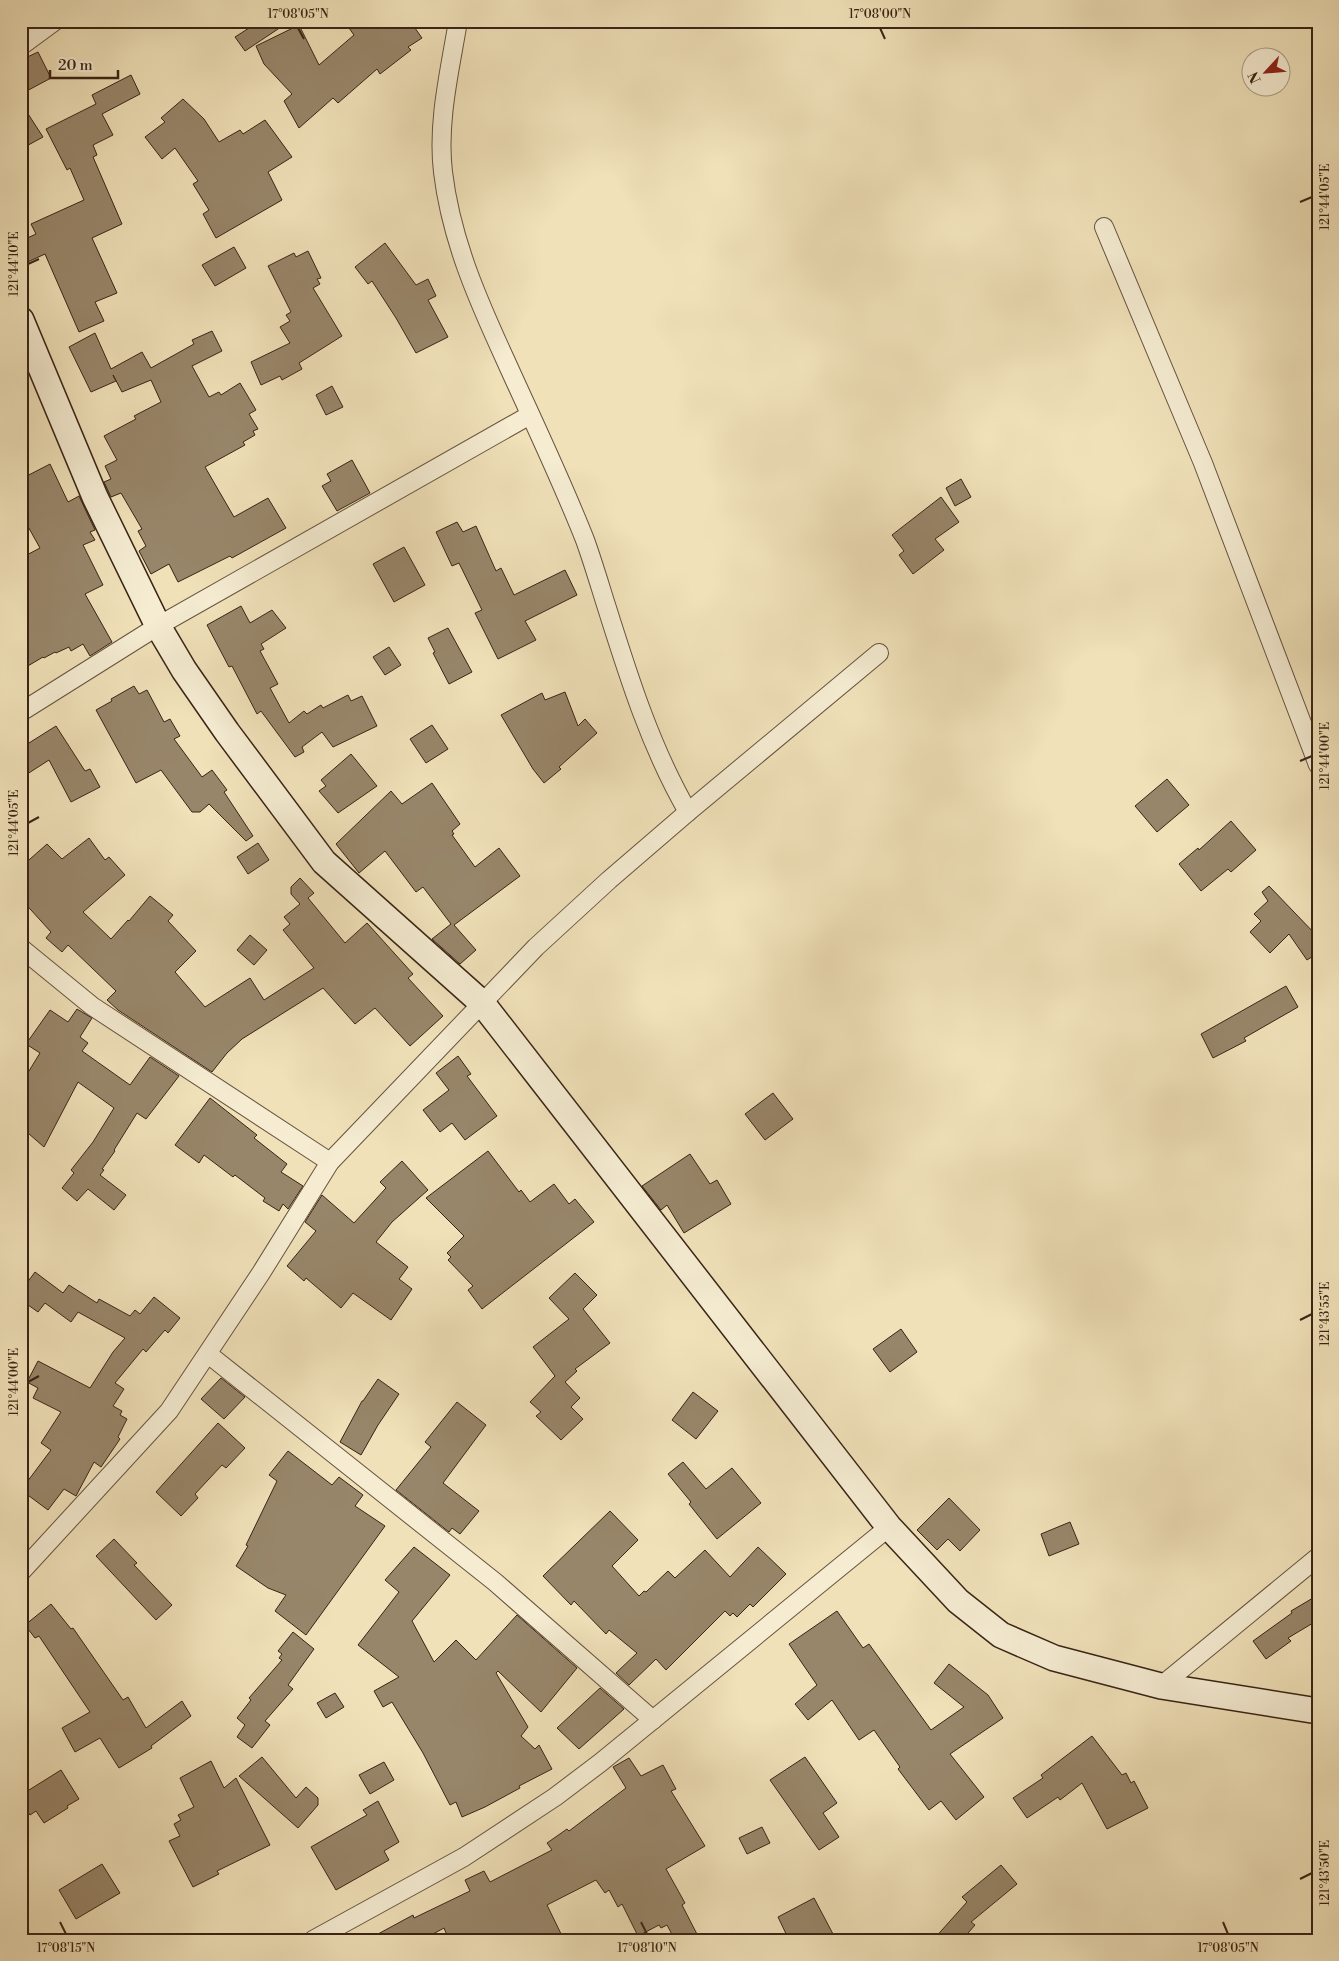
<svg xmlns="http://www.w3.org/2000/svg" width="1339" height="1961" font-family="'Libre Bodoni',serif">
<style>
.building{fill:#98866a;stroke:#392415}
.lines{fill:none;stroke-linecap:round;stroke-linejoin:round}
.minor-casing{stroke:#67533e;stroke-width:20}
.secondary-casing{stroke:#392415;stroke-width:28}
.minor{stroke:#f5ecd2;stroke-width:18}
.secondary{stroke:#f5ecd2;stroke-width:25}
.ticks{fill:none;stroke:#392415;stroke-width:2}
.neatline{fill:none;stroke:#392415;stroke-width:2}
.ticks-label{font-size:12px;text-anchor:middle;fill:#392415}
</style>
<rect width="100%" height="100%" fill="#f0e1b9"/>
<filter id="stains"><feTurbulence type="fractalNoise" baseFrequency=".004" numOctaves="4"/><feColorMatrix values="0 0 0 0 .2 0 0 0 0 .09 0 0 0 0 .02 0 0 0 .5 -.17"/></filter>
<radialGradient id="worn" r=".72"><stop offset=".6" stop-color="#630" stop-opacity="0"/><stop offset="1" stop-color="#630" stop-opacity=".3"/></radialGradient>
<g class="building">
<polygon points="260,21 290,21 245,51 235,37"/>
<polygon points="344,21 410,21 422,38 408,47 411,50 380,74 377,69 338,103 333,98 299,128 284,101 292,94 264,64 256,46 299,25 319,65 354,35"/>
<polygon points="38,52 51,78 21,94 21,60"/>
<polygon points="131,75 140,94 102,114 113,135 93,145 97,155 93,157 122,224 92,238 117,293 95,302 104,321 79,332 45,254 21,265 21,241 36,234 31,224 84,200 70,168 67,170 46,129 96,104 92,95"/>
<polygon points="183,99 204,119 219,142 240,130 243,134 265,120 292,157 268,172 282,200 216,238 203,214 209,210 193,184 198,181 175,148 162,159 145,137 165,122 161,118"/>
<polygon points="21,103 43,137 21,149"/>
<polygon points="385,243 416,285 428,279 436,296 428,300 448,337 416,353 396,318 372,281 368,284 355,267"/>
<polygon points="234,247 246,268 215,286 202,265"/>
<polygon points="308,251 321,278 317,279 320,284 313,288 342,336 299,363 302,369 282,380 280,376 261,385 251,362 290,343 280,327 290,321 286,315 291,312 268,266 294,253 296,257"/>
<polygon points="212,331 222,351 192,366 209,397 219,392 221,395 240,383 256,410 249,414 258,429 253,431 255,435 243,442 245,445 205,467 234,517 268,498 286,528 232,558 230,556 178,582 169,564 151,574 139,551 146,546 138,531 142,529 121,493 111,497 104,482 111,479 105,466 117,460 104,436 136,419 134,416 161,402 151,380 122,392 113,375 116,381 91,392 69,347 95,333 111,369 142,352 151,368 194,344 192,340"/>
<polygon points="332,386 343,407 326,415 316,395"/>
<polygon points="352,460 370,493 337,511 322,486 331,481 327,474"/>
<polygon points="50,464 68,502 79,496 95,530 90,532 95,540 83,545 103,585 85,594 112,642 90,656 83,644 71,651 69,647 56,653 55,652 44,658 43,657 21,670 21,558 40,548 21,514 21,479"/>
<polygon points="961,479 971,497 955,506 946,488"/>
<polygon points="941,497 959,522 935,539 944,550 913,574 899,555 904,551 892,535"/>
<polygon points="457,522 463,532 476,526 496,571 501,568 514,595 565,570 577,595 525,621 536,640 498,659 475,613 482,610 459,563 452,566 436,532"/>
<polygon points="404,547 425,585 394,602 373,564"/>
<polygon points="241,606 250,623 272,610 286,628 261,644 264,649 260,651 278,684 270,688 289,723 304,711 307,714 321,705 323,708 348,695 351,701 362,696 377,726 333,747 322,732 302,747 304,752 295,757 261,711 257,714 232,666 229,667 207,625"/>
<polygon points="448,628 472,672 449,684 433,653 435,652 428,638"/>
<polygon points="389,647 401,665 385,675 373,657"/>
<polygon points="134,686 139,694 147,690 164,722 170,719 180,736 174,739 202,777 212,770 227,790 224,792 253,836 246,841 209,804 200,812 192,812 161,770 136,783 96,710 112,701 111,699"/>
<polygon points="565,692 578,726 585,719 597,733 559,767 561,769 544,783 533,769 501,715 542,693 545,700"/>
<polygon points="432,725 448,749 426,763 410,739"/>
<polygon points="56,726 85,771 90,769 100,787 71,802 49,760 21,778 21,748"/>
<polygon points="351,754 377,786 338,813 319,791 326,786 321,780"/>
<polygon points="1167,779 1189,805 1157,832 1135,806"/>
<polygon points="432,783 460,824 452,831 454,834 452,835 475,867 499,848 520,876 454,925 476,950 460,964 432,939 451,924 423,887 416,892 385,851 359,873 336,844 391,791 402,804"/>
<polygon points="1231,821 1256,850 1231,872 1228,869 1201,891 1179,864 1198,848 1199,850"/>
<polygon points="89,838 105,860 109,857 125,875 83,912 111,939 128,920 129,921 150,896 173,915 168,921 196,951 175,972 205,1007 250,978 264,1000 314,968 283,930 290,924 284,917 300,904 291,894 291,887 300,878 314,893 308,898 345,943 367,923 413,974 408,978 443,1016 410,1046 375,1008 355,1024 323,988 242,1039 227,1053 212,1072 118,1010 107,1000 116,991 68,945 62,952 46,938 51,932 21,899 21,867 47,844 62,859"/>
<polygon points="258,843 269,860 248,874 237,857"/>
<polygon points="1269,886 1318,937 1318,953 1307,960 1289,934 1270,953 1250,932 1261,921 1254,914 1268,901 1262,892"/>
<polygon points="250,935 267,950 254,965 237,950"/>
<polygon points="1286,986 1298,1007 1244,1038 1246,1041 1213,1058 1201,1034"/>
<polygon points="77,1009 92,1018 80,1037 88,1043 82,1051 130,1085 150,1057 179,1076 146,1119 137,1113 114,1150 115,1151 102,1169 104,1170 100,1175 126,1195 114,1210 88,1189 77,1201 62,1188 74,1173 71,1170 93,1142 114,1108 78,1082 44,1147 21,1127 21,1084 40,1053 26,1044 50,1010 68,1022"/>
<polygon points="458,1056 471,1074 467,1076 497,1116 465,1140 452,1123 440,1132 423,1110 449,1090 436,1073"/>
<polygon points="773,1093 793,1119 765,1140 745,1114"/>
<polygon points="210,1098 257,1135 254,1138 287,1164 281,1172 303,1186 288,1209 283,1204 279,1211 263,1201 265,1198 235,1175 233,1177 204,1155 199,1163 175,1145"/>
<polygon points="488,1151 519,1192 521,1190 530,1202 554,1184 569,1204 575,1199 594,1222 482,1309 468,1290 473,1286 448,1260 451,1257 447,1253 464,1236 426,1198"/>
<polygon points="690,1154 710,1184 717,1180 731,1204 684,1233 667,1205 661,1210 642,1186"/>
<polygon points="402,1161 428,1190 392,1222 376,1242 408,1267 399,1279 412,1289 391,1320 353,1293 341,1308 306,1278 304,1281 287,1266 316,1231 305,1222 322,1195 354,1223 386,1188 380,1182"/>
<polygon points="35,1272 63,1293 69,1285 97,1303 99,1299 130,1316 135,1310 140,1314 154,1297 180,1318 168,1333 165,1330 146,1352 143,1349 115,1383 124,1389 113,1406 122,1411 120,1415 127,1419 118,1437 120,1439 101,1467 94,1462 76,1496 64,1489 48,1510 21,1490 51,1450 41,1443 61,1412 33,1398 38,1388 27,1382 38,1361 90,1388 113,1352 125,1338 78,1312 71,1322 45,1303 38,1312 21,1300 21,1291"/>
<polygon points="575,1273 597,1295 583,1309 610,1343 575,1369 577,1371 565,1382 580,1398 571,1407 583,1419 561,1440 536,1416 541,1412 530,1402 555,1376 533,1347 569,1319 549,1298"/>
<polygon points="901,1329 917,1352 890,1372 873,1349"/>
<polygon points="221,1378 245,1397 224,1419 201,1399"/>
<polygon points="378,1379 399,1394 378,1425 361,1455 340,1442 362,1401 363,1401"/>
<polygon points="693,1392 718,1411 696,1439 672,1420"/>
<polygon points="457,1402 486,1425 443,1483 479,1511 460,1534 452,1528 449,1532 396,1490 431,1447 425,1442"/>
<polygon points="218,1423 245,1448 226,1468 222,1465 195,1494 198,1498 181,1516 156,1492"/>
<polygon points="288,1451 332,1485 339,1477 363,1495 355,1506 385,1526 306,1635 275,1611 286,1595 268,1588 236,1566 248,1546 246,1545 277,1481 269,1475"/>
<polygon points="683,1462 706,1489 732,1468 761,1503 717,1539 689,1504 691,1502 668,1474"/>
<polygon points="949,1498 980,1530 960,1551 948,1539 937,1550 917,1530"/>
<polygon points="610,1511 638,1540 612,1566 639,1596 644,1591 646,1592 668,1571 675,1578 705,1550 730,1577 758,1547 786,1574 753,1607 750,1604 737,1617 733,1613 730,1616 725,1611 666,1670 656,1659 629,1685 616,1673 637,1653 609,1630 606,1634 574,1601 571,1605 543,1576"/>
<polygon points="1070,1522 1079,1544 1049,1556 1041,1534"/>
<polygon points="114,1539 137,1563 134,1565 172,1605 156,1620 96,1556"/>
<polygon points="414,1547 450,1575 412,1621 434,1662 456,1640 476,1660 517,1615 577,1668 541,1712 498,1671 496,1673 528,1727 521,1736 535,1749 539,1745 552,1769 519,1786 520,1788 485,1807 462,1817 456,1802 450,1805 423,1753 392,1702 383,1707 374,1691 399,1677 358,1645 399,1592 385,1580"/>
<polygon points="1318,1595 1318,1620 1288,1638 1291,1641 1266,1659 1253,1641 1292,1613 1291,1611"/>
<polygon points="51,1604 71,1629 73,1628 123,1700 128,1697 146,1728 182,1701 191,1716 151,1746 152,1748 119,1768 100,1738 75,1752 62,1728 90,1712 39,1636 35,1638 25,1625"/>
<polygon points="837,1611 863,1648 869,1644 931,1730 964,1707 934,1683 949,1664 988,1695 1003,1718 950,1754 984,1797 956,1820 941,1801 929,1810 898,1769 900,1767 874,1730 859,1740 832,1700 808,1720 795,1704 817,1685 789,1644"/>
<polygon points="293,1632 314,1649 288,1685 293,1689 265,1721 270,1725 252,1748 237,1737 245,1725 237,1718 251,1700 249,1698 282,1660 279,1658 282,1654 278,1651"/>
<polygon points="600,1688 624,1709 579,1749 557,1728"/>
<polygon points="335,1693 344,1707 326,1718 317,1703"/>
<polygon points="1092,1736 1122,1775 1126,1773 1131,1783 1134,1781 1148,1808 1107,1829 1082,1783 1060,1800 1058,1797 1027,1818 1013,1798 1043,1778 1041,1775"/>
<polygon points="262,1757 296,1798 306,1787 318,1798 318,1805 298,1828 239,1776"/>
<polygon points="805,1757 837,1803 823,1813 839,1837 819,1850 770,1780"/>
<polygon points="629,1758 641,1776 663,1765 676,1789 671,1791 705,1846 666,1869 685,1903 682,1905 700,1940 675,1940 667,1925 661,1928 659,1925 638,1936 622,1904 618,1907 609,1890 605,1893 596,1880 547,1905 564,1940 449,1940 444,1928 422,1940 367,1940 413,1915 414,1918 470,1891 465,1880 484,1871 490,1882 552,1850 547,1843 567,1829 569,1831 626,1788 613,1767"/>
<polygon points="211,1761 224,1788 236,1778 270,1845 217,1871 219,1874 193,1887 169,1841 180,1836 174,1824 181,1820 178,1815 194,1807 180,1778"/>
<polygon points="384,1762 394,1780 370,1794 359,1775"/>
<polygon points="61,1770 79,1799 67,1806 68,1808 44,1823 36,1811 30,1815 21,1802 21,1795"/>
<polygon points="378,1801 399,1842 384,1851 389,1860 336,1890 311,1847 367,1815 363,1810"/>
<polygon points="762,1827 770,1843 747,1854 739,1838"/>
<polygon points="102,1864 120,1893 76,1919 59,1890"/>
<polygon points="1001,1865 1017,1884 971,1922 975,1925 962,1940 933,1940 967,1902 962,1897"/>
<polygon points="814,1898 833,1934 822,1940 789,1940 778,1917"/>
</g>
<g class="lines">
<defs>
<g id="minor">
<path d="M458,21c-8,49 -21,101 -15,151 8,67 34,126 62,187 27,60 56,120 80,181 8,22 15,46 22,68 22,70 44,140 81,204"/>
<polyline points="21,46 55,21"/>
<polyline points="1104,227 1203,463 1318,765"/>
<polyline points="21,712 158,626 530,415"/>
<polyline points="21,948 92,1006 330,1162"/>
<polyline points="208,1354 495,1582 653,1720"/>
<polyline points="21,1572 169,1411 261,1273 330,1162 536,947 609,880 688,812 879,653"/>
<polyline points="1161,1686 1318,1557"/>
<polyline points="313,1940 464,1857 555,1797 600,1763 889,1527"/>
</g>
<polyline id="secondary" points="21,320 95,497 158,626 184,670 227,732 324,862 482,1003 889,1527 958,1601 1001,1635 1054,1658 1161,1686 1318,1711"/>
</defs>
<use href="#minor" class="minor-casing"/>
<use href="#secondary" class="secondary-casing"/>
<use href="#minor" class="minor"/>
<use href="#secondary" class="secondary"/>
</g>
<path class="ticks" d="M298,28l6,11M880,28l5,11M1300,202l12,-5M28,264l11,-5M1300,761l12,-5M28,823l11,-6M1300,1320l12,-6M28,1382l11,-6M1300,1879l12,-6M60,1922l6,12M641,1922l6,12M1223,1922l5,12"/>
<rect width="1339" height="1961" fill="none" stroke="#f0e1b9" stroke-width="55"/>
<g transform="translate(1266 72) rotate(244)"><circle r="24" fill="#f5ecd2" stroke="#aa9c86"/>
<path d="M0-4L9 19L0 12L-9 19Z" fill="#8f2418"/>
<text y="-8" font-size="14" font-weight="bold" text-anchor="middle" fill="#392415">N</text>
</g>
<path d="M50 70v8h68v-8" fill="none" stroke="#392415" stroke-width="2.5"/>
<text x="58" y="70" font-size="15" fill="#392415" stroke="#f5ecd2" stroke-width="4" paint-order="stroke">20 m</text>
<rect x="28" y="28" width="1284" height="1906" class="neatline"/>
<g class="ticks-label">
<text x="298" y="18">17°08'05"N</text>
<text x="880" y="18">17°08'00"N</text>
<text transform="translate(1325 197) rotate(-90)" y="4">121°44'05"E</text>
<text transform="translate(14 264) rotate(-90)" y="4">121°44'10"E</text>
<text transform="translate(1325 756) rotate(-90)" y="4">121°44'00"E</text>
<text transform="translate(14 823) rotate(-90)" y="4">121°44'05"E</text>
<text transform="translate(1325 1314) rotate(-90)" y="4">121°43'55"E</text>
<text transform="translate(14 1382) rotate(-90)" y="4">121°44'00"E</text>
<text transform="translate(1325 1873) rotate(-90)" y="4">121°43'50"E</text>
<text x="66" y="1952">17°08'15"N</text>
<text x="647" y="1952">17°08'10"N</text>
<text x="1228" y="1952">17°08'05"N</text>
</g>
<rect width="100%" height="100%" filter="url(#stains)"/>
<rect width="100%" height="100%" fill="url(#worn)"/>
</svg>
